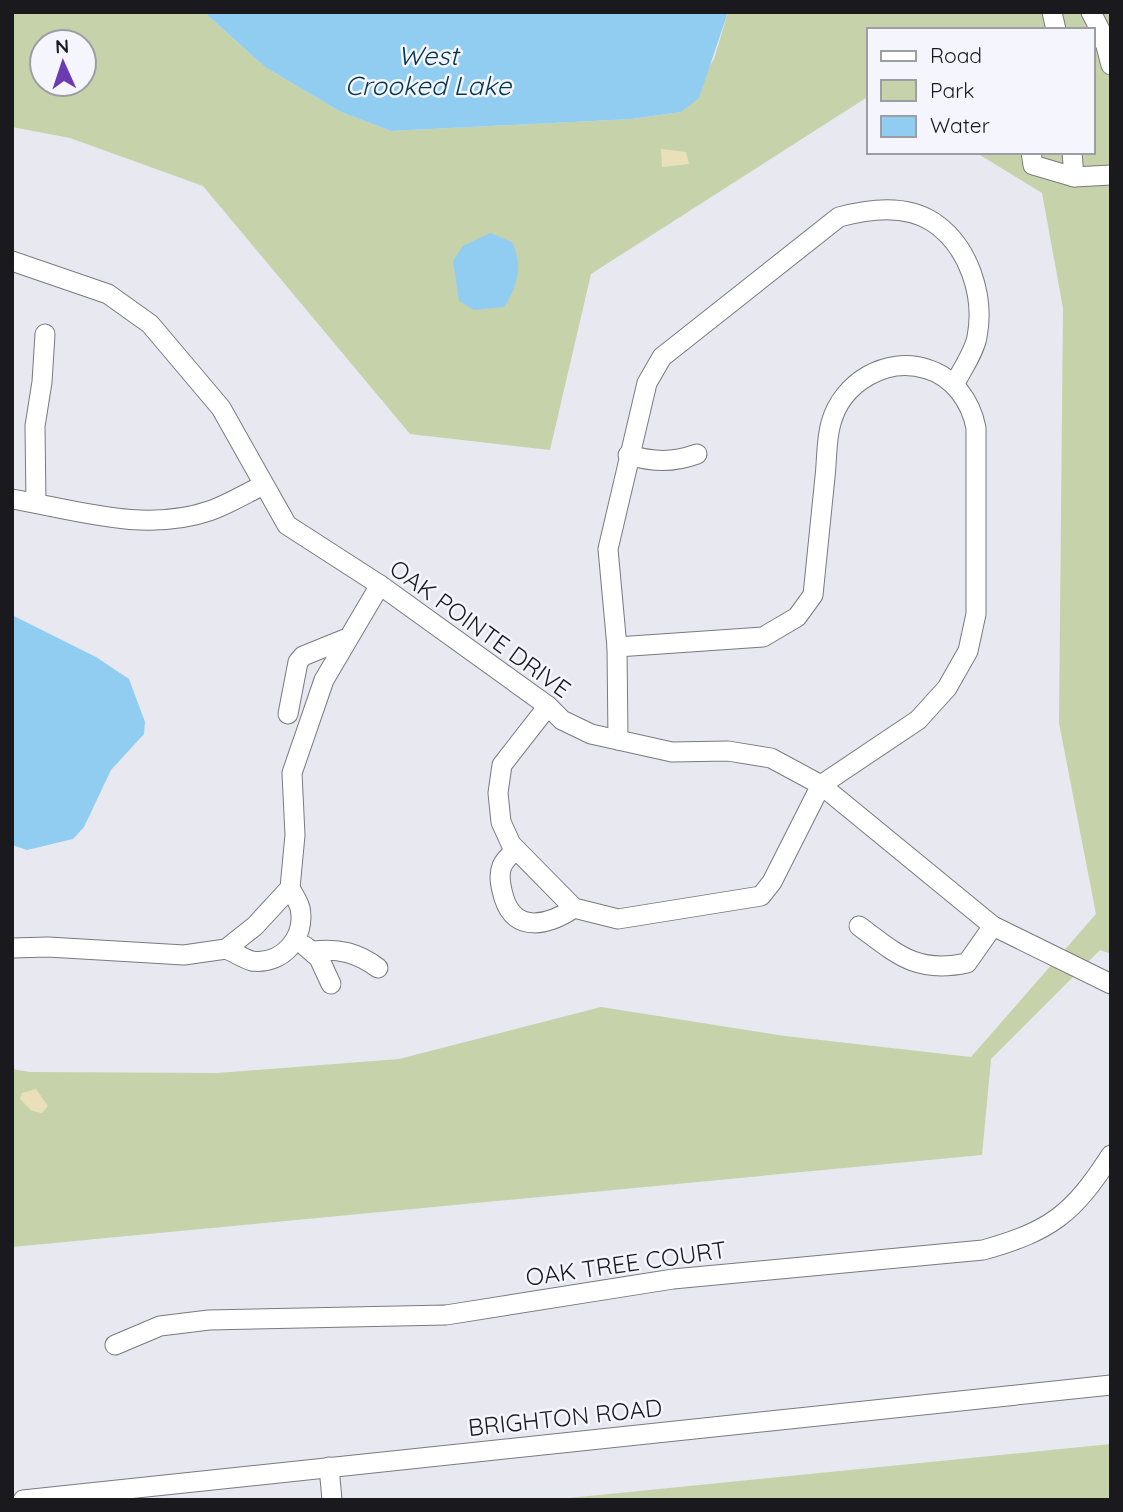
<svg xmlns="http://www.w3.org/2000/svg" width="1123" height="1512" font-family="Quicksand,sans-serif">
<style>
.green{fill:#c5d2aa;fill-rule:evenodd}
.sand{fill:#e9e0ba}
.water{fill:#91cdf1}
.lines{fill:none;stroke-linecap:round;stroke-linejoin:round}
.minor-casing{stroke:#797981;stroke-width:21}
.minor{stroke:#fff;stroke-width:19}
.labels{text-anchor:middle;stroke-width:5;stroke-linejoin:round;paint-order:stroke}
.street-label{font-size:24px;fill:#1a1a1e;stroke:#f5f5fe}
.water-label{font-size:26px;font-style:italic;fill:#03374f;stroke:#f5f5fe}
</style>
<rect width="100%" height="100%" fill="#e8e8f1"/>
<g class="green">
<path d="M12,12h192l61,55 76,45 50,19 241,-12 49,-7 33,-53 14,-47h383v942l-11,-4 -109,109 -9,96 -970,92v-178l18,3 187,1 182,-14 202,-52 184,29 186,21 125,-143 -37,-191 4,-415 -21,-115 -67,-41h118v-122h-224v66l-278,178 -41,176 -140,-16 -207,-248 -133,-48 -58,-11zM42,42h42v42h-42z"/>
<polygon points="1111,1444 1111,1500 549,1500"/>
</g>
<g class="sand">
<polygon points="661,149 686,152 689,164 662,167"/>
<polygon points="36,1089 48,1106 42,1113 32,1111 20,1099 22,1093"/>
</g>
<g class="water">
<polygon points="204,12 728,12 699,98 681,112 632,119 391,131 341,112 265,67"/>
<path d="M490,233l22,9c11,23 6,44 -8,65l-30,3 -15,-9 -6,-40 10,-15z"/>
<polygon points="12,615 96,657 129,679 145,722 144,734 111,770 84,827 73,839 27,850 12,845"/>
</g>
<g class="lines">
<defs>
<g id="minor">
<polyline points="1052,12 1056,30"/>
<polyline points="1091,12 1104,38 1111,37"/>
<polyline points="1093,38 1104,38 1111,65"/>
<polyline points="1031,152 1033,165 1074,177"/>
<polyline points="1072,152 1074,177 1111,175"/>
<polyline points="12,261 108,294 150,324 221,408 287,525 380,585 548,706 562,720 591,734 672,752 728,751 771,758 821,785 993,926 1111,984"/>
<path d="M628,455c26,7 44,8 69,-1"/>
<path d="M12,499c64,11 133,34 197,12 18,-6 36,-17 54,-26"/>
<polyline points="36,503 35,426 42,382 45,334"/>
<path d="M548,706l-46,59 -4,28 3,29 10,22 63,64 44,11 143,-23 11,-14 49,-97 97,-65 29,-32 21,-37 8,-37v-186c-5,-26 -22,-51 -49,-59 -40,-13 -85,13 -96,54 -5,17 -4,37 -6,54 -4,39 -8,79 -12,118l-16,22 -34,20 -146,10"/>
<polyline points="288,714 298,662 303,656 345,639"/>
<path d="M618,740l-1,-93 -9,-98 39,-166 15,-26 177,-140c29,-8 67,-13 94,5 36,24 52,74 44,115 -3,16 -16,34 -23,48"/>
<path d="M516,850c-5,4 -11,9 -14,16 -4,10 -1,22 2,32 11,36 45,27 70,10"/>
<path d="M859,926c38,28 57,48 108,37l26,-37"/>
<polyline points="305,946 319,958 331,984"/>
<polyline points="12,948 48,947 184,955 226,949 255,926 290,888 295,835 292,773 324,680 380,585"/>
<path d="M226,949c8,3 18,10 26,12 31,4 54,-24 48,-53 -2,-7 -7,-14 -10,-20"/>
<path d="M314,951c25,-3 44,2 64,17"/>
<path d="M115,1345l45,-19 49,-6 237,-5 227,-36 310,-29c68,-19 90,-36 128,-95"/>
<polyline points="329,1467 332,1500"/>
<polyline points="23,1500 1111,1385"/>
</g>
</defs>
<use href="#minor" class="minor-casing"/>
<use href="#minor" class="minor"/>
</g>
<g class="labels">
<g class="street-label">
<text transform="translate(480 629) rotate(36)" y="8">OAK POINTE DRIVE</text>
<text transform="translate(626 1264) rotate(-8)" y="8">OAK TREE COURT</text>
<text transform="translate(565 1418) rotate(-6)" y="8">BRIGHTON ROAD</text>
</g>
<g class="water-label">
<text x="428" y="65">West<tspan x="428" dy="30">Crooked Lake</tspan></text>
</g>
</g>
<rect width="1123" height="1512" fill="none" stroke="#1a1a1e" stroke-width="28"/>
<rect x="867" y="28" width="228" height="126" fill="#f5f5fe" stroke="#9d9da4" stroke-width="2"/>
<rect x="881" y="51" width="35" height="10" fill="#ffffff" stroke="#9d9da4" stroke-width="2"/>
<text x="930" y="63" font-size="21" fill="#1a1a1e">Road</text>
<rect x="881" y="80" width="35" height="21" fill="#c5d2aa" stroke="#9d9da4" stroke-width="2"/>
<text x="930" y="98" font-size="21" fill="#1a1a1e">Park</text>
<rect x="881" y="116" width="35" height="21" fill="#91cdf1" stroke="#9d9da4" stroke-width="2"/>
<text x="930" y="133" font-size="21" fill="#1a1a1e">Water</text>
<g transform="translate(63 63) rotate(357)"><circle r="33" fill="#f5f5fe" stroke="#9d9da4" stroke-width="2"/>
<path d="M0-5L12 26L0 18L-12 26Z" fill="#6c3bb3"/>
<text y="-10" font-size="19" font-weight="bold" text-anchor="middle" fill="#1a1a1e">N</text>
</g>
</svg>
